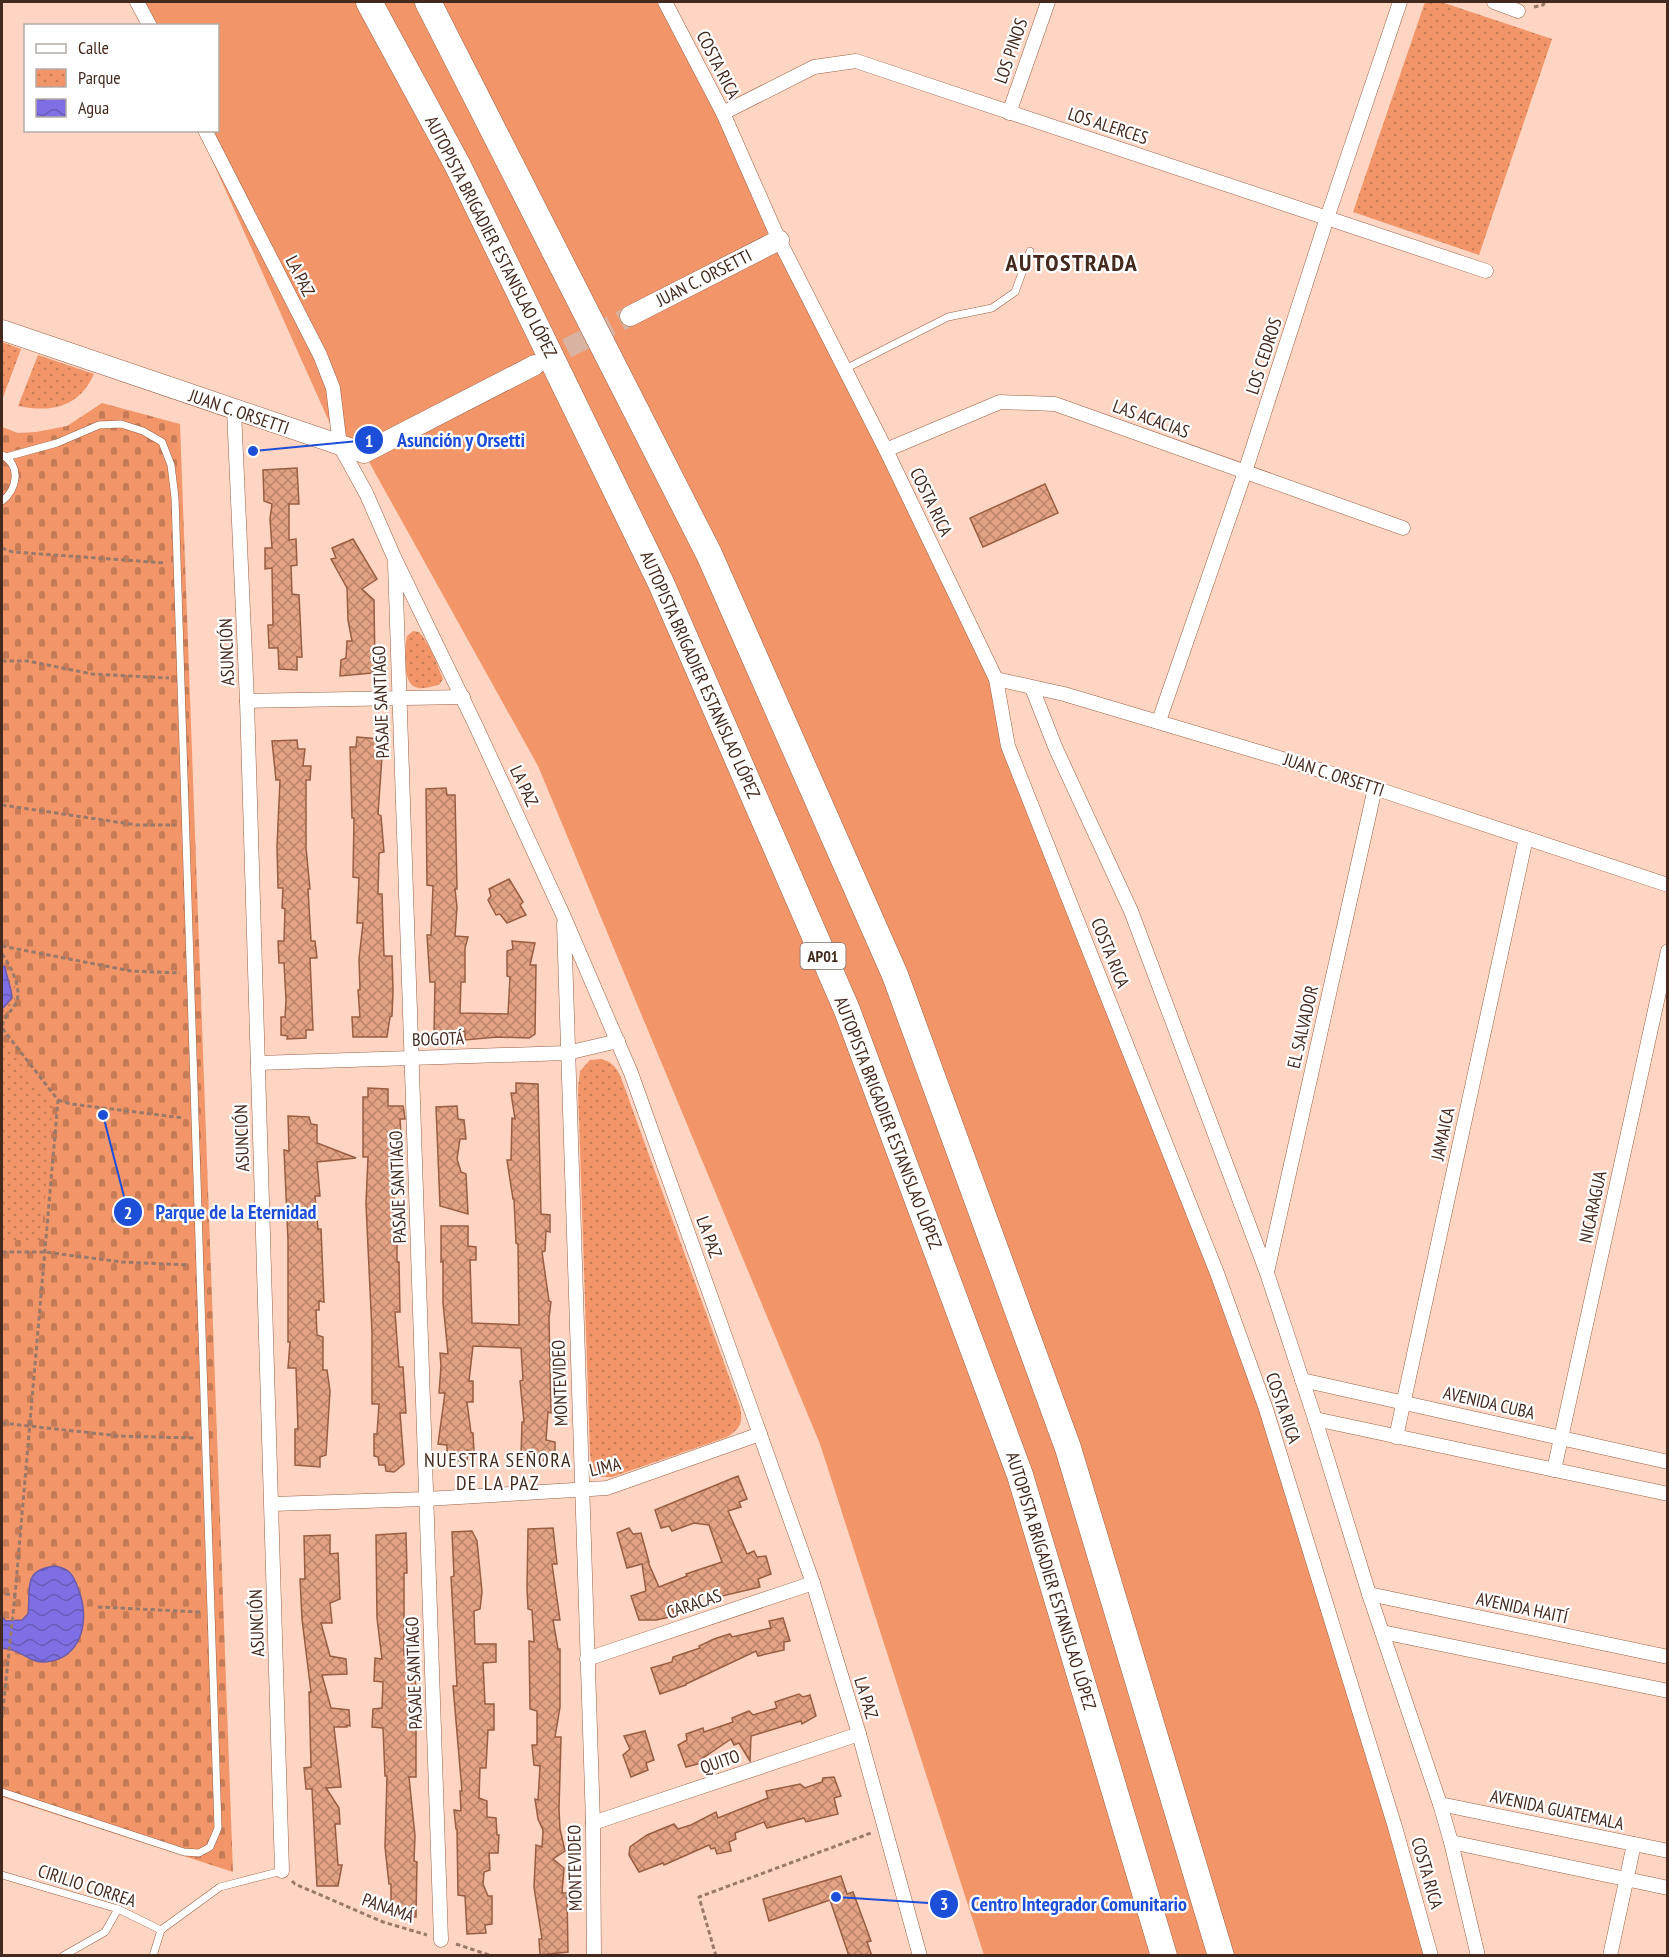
<svg xmlns="http://www.w3.org/2000/svg" width="1669" height="1957" font-family="'PT Sans Narrow',sans-serif">
<style>
.grass{fill:#f2966a}
.cemetery{fill:url(#cemetery-stones)}
.park{fill:url(#park-dots)}
.water{fill:url(#water-waves);stroke:#6d5ba9;stroke-width:1.5}
.building{fill:url(#building-cross-hatch);stroke:#995d41;stroke-width:1.5}
.lines{fill:none;stroke-linecap:round;stroke-linejoin:round}
.secondary-tunnel{stroke:#d9b3a1;stroke-width:20;stroke-dasharray:20 10;stroke-linecap:butt}
.lane-casing{stroke:#9c6044;stroke-width:8}
.street-casing{stroke:#9c6044;stroke-width:15}
.secondary-casing{stroke:#9c6044;stroke-width:21}
.highway-casing{stroke:#9c6044;stroke-width:27}
.path{stroke:#997969;stroke-width:3;stroke-dasharray:4.5 3;stroke-linecap:butt}
.lane{stroke:#fff;stroke-width:7}
.street{stroke:#fff;stroke-width:14}
.secondary{stroke:#fff;stroke-width:20}
.highway{stroke:#fff;stroke-width:26}
.labels{text-anchor:middle;stroke-width:4.5;stroke-linejoin:round;paint-order:stroke}
.shield{fill:#fff;stroke:#7c6a62;stroke-width:1.5}
.shield-label{font-size:16px;font-weight:bold;fill:#442a1e}
.street-label{font-size:18px;fill:#442a1e;stroke:#fff}
.neighbourhood-label{font-size:20px;letter-spacing:1.5px;fill:#442a1e;stroke:#fff}
.district-label{font-size:24px;font-weight:bold;letter-spacing:1.5px;fill:#442a1e;stroke:#fff}
.leader{fill:none;stroke:#1d4ed8;stroke-width:2}
.callout-dot{fill:#1d4ed8;stroke:#fff;stroke-width:2}
.mark-label{font-size:18px;text-anchor:middle;font-weight:bold;fill:#fff}
.callout-label{font-size:20px;text-anchor:middle;font-weight:bold;fill:#1d4ed8;stroke:#fff;stroke-width:4.5;stroke-linejoin:round;paint-order:stroke}
</style>
<defs>
<pattern id="cemetery-stones" width="16" height="16" patternUnits="userSpaceOnUse" patternTransform="scale(1.5)"><rect width="16" height="16" fill="#f2966a"/><path d="M2 7V4a2 2 0 0 1 4 0v3zM10 15v-3a2 2 0 0 1 4 0v3z" fill="#c67b57"/></pattern>
<pattern id="park-dots" width="8" height="8" patternUnits="userSpaceOnUse" patternTransform="scale(1.5)"><rect width="8" height="8" fill="#f2966a"/><path d="M2 2h.1M6 6h.1" fill="none" stroke="#c67b57" stroke-width="1.8" stroke-linecap="round"/></pattern>
<pattern id="water-waves" width="16" height="10" patternUnits="userSpaceOnUse" patternTransform="scale(1.5)"><rect width="16" height="10" fill="#7e70e4"/><path d="M0 5q4-4 8 0t8 0" fill="none" stroke="#695cb8"/></pattern>
<pattern id="building-cross-hatch" width="8" height="8" patternUnits="userSpaceOnUse" patternTransform="scale(1.5)"><rect width="8" height="8" fill="#e4a284"/><path d="M0 0l8 8M0 8l8-8" fill="none" stroke="#ba846b"/></pattern>
</defs>
<rect width="100%" height="100%" fill="#fed5c2"/>
<polygon class="grass" points="141,2 665,2 996,679 1008,746 1217,1273 1431,1955 984,1955 820,1444 538,766 364,453 340,446 199,131 218,130 218,26 152,25"/>
<polygon class="cemetery" points="102,403 180,424 233,1872 2,1797 2,427 18,433 36,432 67,426"/>
<g class="park">
<polygon points="1425,2 1441,2 1552,39 1479,255 1353,212"/>
<polygon points="2,342 21,349 2,400"/>
<path d="M38,355l56,19c-15,33 -42,39 -76,32z"/>
<path d="M413,631l6,1c11,12 18,32 24,47l-4,6c-6,1 -14,4 -20,3 -18,-2 -13,-35 -13,-47l1,-5z"/>
<polygon points="2,960 15,986 15,1002 2,1017"/>
<polygon points="2,1040 53,1104 41,1240 2,1240"/>
<path d="M601,1059c14,4 17,11 22,24l117,324c3,16 1,21 -13,30l-115,40h-11l-9,-9 -2,-14 -12,-366 2,-17 10,-11z"/>
</g>
<g class="water">
<path d="M2,965l3,2c2,12 6,18 7,31l-10,11z"/>
<path d="M55,1566c4,1 10,2 13,5 6,4 9,14 11,20 11,29 3,68 -34,71 -12,1 -19,-7 -30,-11 -4,-2 -9,-2 -13,-3v-31l4,4 16,-1 6,-6c3,-26 -6,-44 27,-48z"/>
</g>
<g class="building">
<polygon points="297,468 299,504 289,504 289,540 296,539 297,565 291,566 292,594 299,595 302,657 297,657 297,670 279,669 278,648 269,648 268,625 273,625 272,568 265,569 265,548 272,548 270,519 272,504 264,501 263,470"/>
<polygon points="1045,484 1058,513 983,547 970,518"/>
<polygon points="353,539 377,579 362,589 374,600 375,668 372,673 340,676 341,660 346,658 347,641 352,641 348,620 347,588 331,559 336,558 332,548"/>
<polygon points="357,737 379,739 382,756 378,814 381,816 384,852 379,853 378,894 382,894 384,956 392,956 393,990 392,1016 390,1017 387,1037 353,1037 352,1017 360,1017 358,990 360,990 359,959 363,923 357,923 359,878 353,877 354,818 352,818 350,747 356,747"/>
<polygon points="297,740 298,749 305,749 303,766 311,766 310,780 306,780 306,848 310,889 308,889 311,941 315,941 317,958 310,958 313,1030 306,1030 306,1038 287,1039 288,1036 281,1035 281,1017 285,1017 286,1000 284,963 279,963 278,941 284,941 285,909 282,908 283,888 278,888 277,846 280,780 276,780 272,741"/>
<polygon points="446,788 447,795 455,795 457,889 455,889 457,907 455,936 468,937 465,948 465,982 461,982 460,1013 508,1014 510,977 507,976 507,951 513,949 512,941 535,943 530,965 536,965 535,1034 529,1038 497,1037 465,1040 465,1031 434,1033 435,982 430,982 427,935 431,935 433,886 427,885 426,789"/>
<polygon points="509,879 523,902 520,905 526,915 507,923 500,914 496,915 488,900 491,896 489,889"/>
<polygon points="516,1083 538,1084 541,1214 550,1215 550,1232 546,1231 545,1251 542,1252 549,1301 551,1302 549,1318 551,1413 548,1412 546,1440 555,1442 555,1455 547,1461 521,1457 522,1422 524,1422 520,1381 523,1380 521,1348 473,1346 469,1381 473,1381 473,1402 467,1402 471,1433 473,1433 474,1452 468,1450 467,1462 447,1459 447,1445 438,1444 445,1393 439,1393 441,1366 440,1353 448,1354 443,1303 443,1261 441,1262 441,1226 468,1226 468,1246 476,1247 476,1260 470,1260 472,1323 519,1325 518,1244 516,1243 514,1199 513,1199 507,1160 511,1160 512,1118 515,1119 511,1093 516,1093"/>
<polygon points="368,1088 388,1089 388,1106 403,1106 404,1111 405,1119 400,1119 401,1135 392,1136 392,1184 395,1184 392,1226 397,1226 397,1262 399,1262 400,1312 395,1312 399,1367 403,1367 406,1413 400,1413 404,1464 394,1472 386,1471 385,1465 379,1465 378,1457 374,1456 374,1434 377,1434 379,1404 372,1404 372,1332 366,1204 368,1157 363,1157 363,1097 368,1097"/>
<polygon points="457,1106 458,1119 464,1120 466,1139 460,1139 457,1159 461,1172 466,1174 468,1214 440,1206 436,1107"/>
<polygon points="288,1116 309,1117 311,1124 317,1125 317,1143 356,1158 317,1162 320,1196 315,1196 318,1229 321,1229 324,1302 319,1301 319,1310 316,1310 317,1335 323,1337 323,1370 327,1370 330,1391 326,1455 320,1457 320,1467 295,1465 295,1429 298,1429 296,1368 288,1368 290,1342 288,1342 288,1240 284,1150 289,1151"/>
<polygon points="738,1476 747,1499 739,1502 741,1507 728,1511 747,1554 754,1551 757,1557 766,1556 771,1574 758,1579 760,1587 714,1598 710,1594 672,1608 675,1616 656,1620 639,1620 631,1596 646,1591 642,1564 627,1568 617,1533 629,1528 633,1534 641,1533 649,1562 648,1562 659,1587 687,1576 686,1574 722,1562 709,1525 694,1523 672,1531 669,1526 661,1528 655,1510"/>
<polygon points="553,1528 557,1564 552,1564 560,1620 553,1620 558,1649 560,1649 560,1707 555,1737 561,1737 559,1809 560,1829 565,1851 553,1859 564,1868 562,1893 567,1893 568,1952 540,1955 539,1939 542,1939 534,1887 536,1845 542,1847 543,1830 538,1819 535,1799 538,1800 540,1766 534,1765 532,1745 537,1745 537,1711 530,1709 529,1641 534,1642 532,1610 528,1609 527,1588 528,1529"/>
<polygon points="472,1531 477,1541 482,1592 480,1609 474,1611 475,1644 496,1644 496,1662 483,1663 485,1704 494,1704 494,1730 488,1730 486,1768 480,1768 479,1798 487,1801 487,1817 496,1818 497,1835 499,1835 498,1853 489,1853 490,1870 484,1872 483,1884 488,1896 492,1896 492,1924 485,1925 486,1933 467,1934 465,1896 458,1895 457,1829 456,1829 454,1810 461,1811 460,1791 462,1791 453,1686 457,1686 451,1577 454,1576 452,1532"/>
<polygon points="406,1533 407,1573 404,1573 404,1655 414,1655 416,1693 416,1777 409,1777 415,1836 414,1861 417,1862 416,1917 391,1916 391,1884 389,1884 385,1847 387,1776 385,1776 383,1728 372,1727 373,1709 382,1708 383,1682 374,1681 375,1658 382,1659 377,1618 376,1535"/>
<polygon points="330,1535 330,1554 338,1553 340,1599 330,1603 332,1623 321,1623 330,1656 346,1659 347,1674 322,1675 331,1708 349,1710 350,1726 347,1725 347,1727 334,1727 341,1787 326,1788 339,1808 340,1824 335,1824 338,1865 342,1865 338,1886 317,1886 312,1789 306,1789 304,1768 311,1767 311,1763 311,1764 309,1692 311,1692 302,1619 300,1579 305,1579 304,1536"/>
<polygon points="783,1618 790,1641 784,1642 784,1650 758,1656 756,1651 686,1684 686,1685 660,1694 651,1668 672,1662 673,1657 700,1648 699,1646 714,1639 730,1634 732,1637 771,1628 769,1621"/>
<polygon points="799,1694 803,1697 810,1695 816,1716 802,1724 801,1721 751,1736 750,1761 739,1743 734,1745 731,1739 703,1758 705,1762 686,1767 678,1745 687,1740 686,1734 703,1728 704,1732 733,1722 732,1718 749,1711 753,1715 777,1708 775,1702"/>
<polygon points="645,1731 654,1760 646,1763 648,1770 631,1777 623,1755 630,1749 624,1736"/>
<polygon points="834,1777 841,1796 834,1798 838,1814 806,1822 804,1818 767,1828 764,1822 735,1833 736,1839 729,1842 731,1851 717,1854 715,1848 711,1849 709,1845 664,1865 663,1863 639,1872 629,1855 630,1847 647,1835 674,1824 678,1829 691,1825 716,1812 718,1818 768,1798 766,1791 800,1784 805,1788 822,1782 823,1778"/>
<polygon points="841,1876 847,1894 853,1892 871,1941 867,1942 872,1956 849,1956 830,1900 769,1921 763,1899"/>
</g>
<g class="lines">
<polyline class="secondary-tunnel" points="540,362 630,316"/>
<defs>
<g id="lane">
<polyline points="845,369 948,317 992,308 1015,292 1030,251"/>
<path d="M2,455c20,10 15,35 0,46"/>
<polyline points="2,1792 184,1852 199,1853 210,1847 218,1828 175,498 171,465 162,442 143,431 121,424 99,425 57,443 6,457"/>
<polyline points="2,1875 118,1909 161,1930"/>
<polyline points="161,1930 220,1887 282,1871"/>
<polyline points="63,1956 105,1932 118,1909"/>
<polyline points="153,1956 161,1930"/>
</g>
<g id="street">
<polyline points="137,2 150,26"/>
<polyline points="665,2 723,113 779,240 886,450 996,679 1008,746 1217,1273 1266,1409 1395,1827 1431,1956"/>
<polyline points="1494,2 1518,11"/>
<polyline points="723,113 814,67 856,61 1486,271"/>
<polyline points="1009,113 1048,2"/>
<polyline points="205,130 320,355 333,388 340,446 366,493 394,557 475,724 564,917 631,1073 813,1583 859,1734 920,1956"/>
<polyline points="234,410 247,701 282,1871"/>
<polyline points="886,450 1000,402 1055,404 1403,528"/>
<polyline points="395,563 441,1940"/>
<polyline points="996,679 1064,694 1323,771 1668,885"/>
<polyline points="1032,688 1056,749 1131,911 1267,1273 1315,1419 1369,1594 1440,1804 1451,1842 1478,1956"/>
<polyline points="247,701 463,697"/>
<polyline points="1159,721 1245,472 1327,218 1400,2"/>
<polyline points="564,923 593,1823 594,1956"/>
<polyline points="258,1063 567,1053 618,1041"/>
<polyline points="1267,1272 1375,788"/>
<polyline points="1302,1380 1668,1462"/>
<polyline points="1315,1419 1668,1494"/>
<polyline points="1396,1437 1526,838"/>
<polyline points="1554,1470 1668,951"/>
<polyline points="272,1504 426,1499 607,1488 760,1434"/>
<polyline points="1369,1594 1668,1657"/>
<polyline points="1382,1632 1668,1691"/>
<polyline points="587,1659 813,1583"/>
<polyline points="1440,1804 1668,1851"/>
<polyline points="593,1823 859,1734"/>
<polyline points="1451,1842 1668,1888"/>
<polyline points="1610,1956 1634,1844"/>
</g>
<g id="secondary">
<polyline points="630,316 779,240"/>
<polyline points="2,330 364,453 535,365"/>
</g>
<g id="highway">
<polyline points="369,2 458,166 661,583 847,1010 1020,1475 1164,1956"/>
<polyline points="428,2 709,554 895,975 1068,1448 1221,1956"/>
</g>
</defs>
<use href="#lane" class="lane-casing"/>
<use href="#street" class="street-casing"/>
<use href="#secondary" class="secondary-casing"/>
<use href="#highway" class="highway-casing"/>
<g class="path">
<polyline points="1534,7 1543,5 1545,2"/>
<polyline points="2,548 13,552 166,563"/>
<polyline points="2,661 28,661 92,674 169,678"/>
<polyline points="2,805 137,825 175,825"/>
<polyline points="2,946 131,971 180,973"/>
<path d="M2,954c8,11 21,35 14,49 -5,9 -13,15 -14,25l56,72 -43,495 -13,-1"/>
<polyline points="58,1100 71,1104 184,1118"/>
<polyline points="2,1252 45,1252 122,1262 189,1265"/>
<polyline points="2,1423 119,1436 194,1438"/>
<polyline points="98,1607 200,1612"/>
<polyline points="2,1718 15,1595"/>
<polyline points="292,1881 295,1884 383,1922 427,1935"/>
<polyline points="456,1944 492,1956"/>
<polyline points="716,1956 699,1897 871,1833"/>
</g>
<use href="#lane" class="lane"/>
<use href="#street" class="street"/>
<use href="#secondary" class="secondary"/>
<use href="#highway" class="highway"/>
</g>
<g class="labels">
<rect class="shield" x="800.5" y="943" width="45" height="26" rx="4.5"/>
<g class="shield-label">
<text x="823" y="962">AP01</text>
</g>
<g class="street-label">
<text transform="translate(1011 51) rotate(-71)" y="6">LOS PINOS</text>
<text transform="translate(718 65) rotate(63)" y="6">COSTA RICA</text>
<text transform="translate(1108 126) rotate(18)" y="6">LOS ALERCES</text>
<text transform="translate(491 237) rotate(63)" y="6">AUTOPISTA BRIGADIER ESTANISLAO LÓPEZ</text>
<text transform="translate(300 276) rotate(63)" y="6">LA PAZ</text>
<text transform="translate(704 278) rotate(-27)" y="6">JUAN C. ORSETTI</text>
<text transform="translate(1264 356) rotate(-72)" y="6">LOS CEDROS</text>
<text transform="translate(239 412) rotate(19)" y="6">JUAN C. ORSETTI</text>
<text transform="translate(1151 419) rotate(20)" y="6">LAS ACACIAS</text>
<text transform="translate(931 502) rotate(64)" y="6">COSTA RICA</text>
<text transform="translate(227 652) rotate(-92)" y="6">ASUNCIÓN</text>
<text transform="translate(700 675) rotate(66)" y="6">AUTOPISTA BRIGADIER ESTANISLAO LÓPEZ</text>
<text transform="translate(381 702) rotate(-92)" y="6">PASAJE SANTIAGO</text>
<text transform="translate(1334 775) rotate(18)" y="6">JUAN C. ORSETTI</text>
<text transform="translate(524 786) rotate(65)" y="6">LA PAZ</text>
<text transform="translate(1110 953) rotate(68)" y="6">COSTA RICA</text>
<text transform="translate(1303 1027) rotate(-77)" y="6">EL SALVADOR</text>
<text transform="translate(438 1039) rotate(-2)" y="6">BOGOTÁ</text>
<text transform="translate(888 1123) rotate(69)" y="6">AUTOPISTA BRIGADIER ESTANISLAO LÓPEZ</text>
<text transform="translate(1443 1134) rotate(-78)" y="6">JAMAICA</text>
<text transform="translate(242 1138) rotate(-92)" y="6">ASUNCIÓN</text>
<text transform="translate(398 1187) rotate(-92)" y="6">PASAJE SANTIAGO</text>
<text transform="translate(1593 1207) rotate(-78)" y="6">NICARAGUA</text>
<text transform="translate(709 1237) rotate(70)" y="6">LA PAZ</text>
<text transform="translate(560 1383) rotate(-92)" y="6">MONTEVIDEO</text>
<text transform="translate(1489 1403) rotate(13)" y="6">AVENIDA CUBA</text>
<text transform="translate(1283 1408) rotate(71)" y="6">COSTA RICA</text>
<text transform="translate(605 1467) rotate(-13)" y="6">LIMA</text>
<text transform="translate(1051 1581) rotate(73)" y="6">AUTOPISTA BRIGADIER ESTANISLAO LÓPEZ</text>
<text transform="translate(694 1604) rotate(-19)" y="6">CARACAS</text>
<text transform="translate(1522 1608) rotate(12)" y="6">AVENIDA HAITÍ</text>
<text transform="translate(257 1623) rotate(-92)" y="6">ASUNCIÓN</text>
<text transform="translate(414 1673) rotate(-92)" y="6">PASAJE SANTIAGO</text>
<text transform="translate(866 1698) rotate(73)" y="6">LA PAZ</text>
<text transform="translate(720 1762) rotate(-19)" y="6">QUITO</text>
<text transform="translate(1557 1810) rotate(12)" y="6">AVENIDA GUATEMALA</text>
<text transform="translate(575 1868) rotate(-91)" y="6">MONTEVIDEO</text>
<text transform="translate(1427 1873) rotate(74)" y="6">COSTA RICA</text>
<text transform="translate(87 1886) rotate(18)" y="6">CIRILIO CORREA</text>
<text transform="translate(388 1908) rotate(20)" y="6">PANAMÁ</text>
</g>
<g class="neighbourhood-label">
<text x="498" y="1467">NUESTRA SEÑORA<tspan x="498" dy="23">DE LA PAZ</tspan></text>
</g>
<g class="district-label">
<text x="1072" y="271">AUTOSTRADA</text>
</g>
</g>
<path class="leader" d="M253 451L369 440M103 1115L128 1212M836 1897L944 1904"/>
<g class="callout-dot">
<circle cx="253" cy="451" r="6"/>
<circle cx="103" cy="1115" r="6"/>
<circle cx="836" cy="1897" r="6"/>
<circle cx="369" cy="440" r="15"/>
<circle cx="128" cy="1212" r="15"/>
<circle cx="944" cy="1904" r="15"/>
</g>
<g class="mark-label">
<text x="369" y="447">1</text>
<text x="128" y="1219">2</text>
<text x="944" y="1910">3</text>
</g>
<g class="callout-label">
<text x="461" y="447">Asunción y Orsetti</text>
<text x="236" y="1219">Parque de la Eternidad</text>
<text x="1079" y="1911">Centro Integrador Comunitario</text>
</g>
<rect width="1669" height="1957" fill="none" stroke="#442a1e" stroke-width="6"/>
<rect x="24" y="24" width="195" height="108" fill="#ffffff" stroke="#b4aaa5" stroke-width="1.5"/>
<rect x="36" y="44" width="30" height="9" fill="#ffffff" stroke="#b4aaa5" stroke-width="1.5"/>
<text x="78" y="54" font-size="18" fill="#442a1e">Calle</text>
<rect x="36" y="69" width="30" height="18" fill="url(#park-dots)" stroke="#b4aaa5" stroke-width="1.5"/>
<text x="78" y="84" font-size="18" fill="#442a1e">Parque</text>
<rect x="36" y="99" width="30" height="18" fill="url(#water-waves)" stroke="#b4aaa5" stroke-width="1.5"/>
<text x="78" y="114" font-size="18" fill="#442a1e">Agua</text>
</svg>
